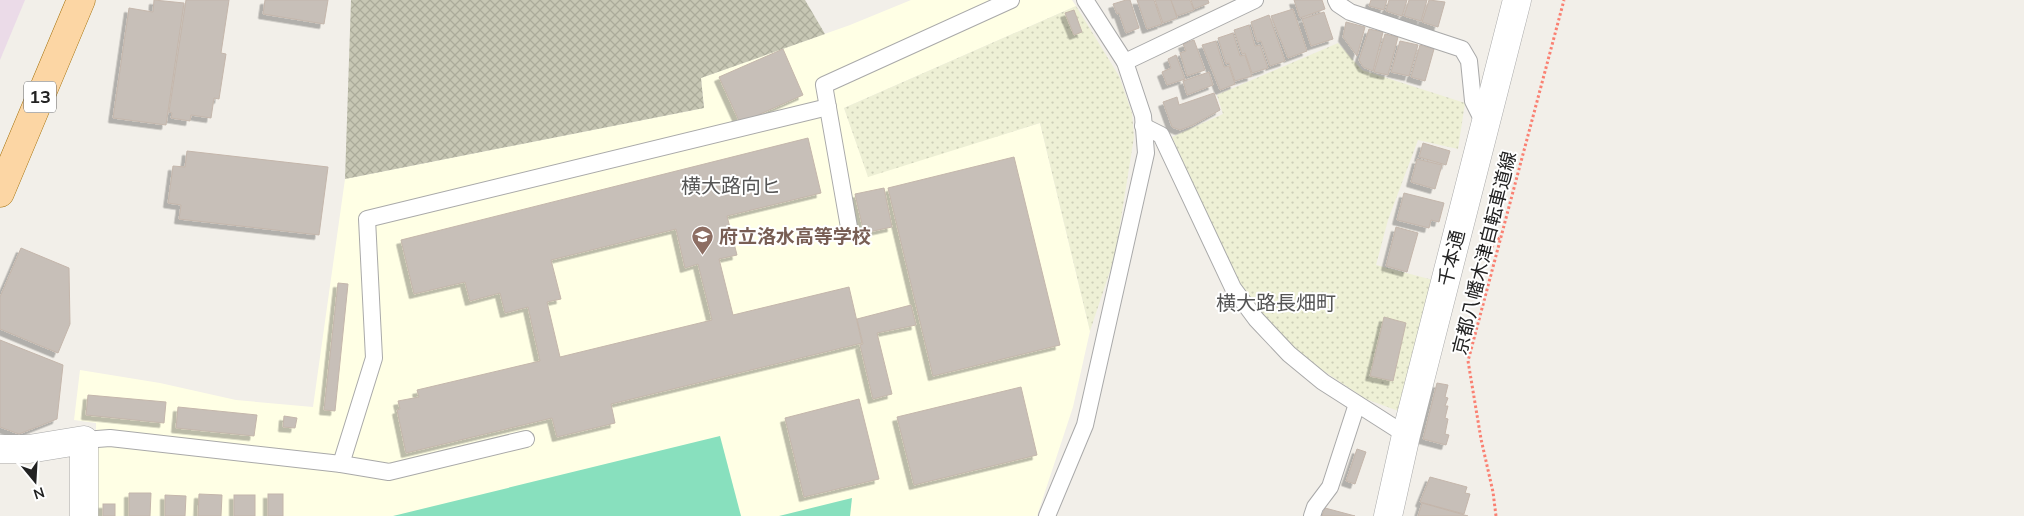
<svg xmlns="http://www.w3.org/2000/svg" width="2024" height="516" font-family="Mulish,'Noto Sans JP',sans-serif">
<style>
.industrial{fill:#ebdbe8}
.education{fill:#ffffe5}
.construction{fill:url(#construction-cross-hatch)}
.farmland{fill:url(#farmland-dots)}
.pitch{fill:#88e0be}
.building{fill:#c7bfb8;stroke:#c4b6ab;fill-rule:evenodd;filter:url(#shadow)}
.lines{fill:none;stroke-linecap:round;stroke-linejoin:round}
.service-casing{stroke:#a9a9a9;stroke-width:18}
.minor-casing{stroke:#a9a9a9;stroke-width:29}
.primary-casing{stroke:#a06b00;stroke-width:29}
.path{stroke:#fa8072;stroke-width:3;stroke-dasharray:2.5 2.5;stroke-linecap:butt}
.service{stroke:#fff;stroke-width:16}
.minor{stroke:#fff;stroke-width:28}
.primary{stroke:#fcd6a4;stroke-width:28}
.labels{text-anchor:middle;stroke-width:4;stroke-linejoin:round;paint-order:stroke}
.shield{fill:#fff;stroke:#646464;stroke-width:1}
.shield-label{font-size:18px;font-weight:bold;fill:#222}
.education-label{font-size:19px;font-weight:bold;fill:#785e54;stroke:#fff;text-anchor:start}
.street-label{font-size:19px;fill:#222;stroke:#fff}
.neighbourhood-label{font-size:20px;fill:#555;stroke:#fff}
</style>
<defs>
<pattern id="construction-cross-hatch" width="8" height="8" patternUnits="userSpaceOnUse" patternTransform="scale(1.25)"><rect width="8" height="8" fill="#c7c7b4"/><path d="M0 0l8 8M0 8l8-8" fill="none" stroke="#abab9a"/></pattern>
<pattern id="farmland-dots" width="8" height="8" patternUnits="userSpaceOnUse" patternTransform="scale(1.25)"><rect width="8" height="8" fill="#eef0d5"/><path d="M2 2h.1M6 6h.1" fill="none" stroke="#ccceb7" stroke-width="1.8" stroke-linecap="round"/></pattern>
<filter id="shadow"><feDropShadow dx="-4.5" dy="4.5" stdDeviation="0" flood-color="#0004"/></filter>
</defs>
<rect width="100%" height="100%" fill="#f2efe9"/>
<polygon class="industrial" points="0,0 25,0 0,60"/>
<polygon class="education" points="911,0 1072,0 1076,6 844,108 868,176 1040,123 1090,331 1073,407 1037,516 95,516 96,423 74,420 80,370 160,383 236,400 313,407 345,179 704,108 701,78 850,25"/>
<polygon class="construction" points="351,0 805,0 825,34 701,78 704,108 345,179"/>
<g class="farmland">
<polygon points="1076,6 1119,76 1132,113 1134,137 1115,256 1090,331 1040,123 868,177 844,108"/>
<polygon points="1338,43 1362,70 1465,103 1458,149 1418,140 1388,220 1376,265 1433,280 1401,412 1366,399 1322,370 1276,332 1242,287 1222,249 1172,137 1223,114 1217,95"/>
</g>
<g class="pitch">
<polygon points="720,436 741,516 393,516"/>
<polygon points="852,498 850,516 779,516"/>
</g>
<g class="building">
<polygon points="154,0 184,3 166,125 113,118 129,8 153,12"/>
<polygon points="186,0 229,0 221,53 226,54 219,99 214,98 211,118 191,115 190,121 171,118 172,113 169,112"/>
<polygon points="265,0 328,0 324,24 263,14"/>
<polygon points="1126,0 1130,0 1139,28 1126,33 1119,13 1117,14 1113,4"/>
<polygon points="1137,0 1154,0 1162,24 1147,29"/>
<polygon points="1155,0 1171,0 1177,18 1163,23"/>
<polygon points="1171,0 1190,0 1194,10 1177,16"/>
<polygon points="1191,0 1208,0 1209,3 1194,9"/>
<polygon points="1294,0 1322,0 1325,9 1300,18"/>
<polygon points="1371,0 1387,0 1384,10 1369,6"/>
<polygon points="1389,0 1407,0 1402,16 1386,11"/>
<polygon points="1409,0 1427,0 1421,21 1404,16"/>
<polygon points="1429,0 1445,2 1438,27 1422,22"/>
<polygon points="1293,9 1307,51 1288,58 1271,16"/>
<polygon points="1074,10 1082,32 1074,35 1065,13"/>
<polygon points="1324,12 1333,39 1311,46 1302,19"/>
<polygon points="1269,15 1285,61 1270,66 1261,41 1257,42 1251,22"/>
<polygon points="1346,22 1365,27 1357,56 1343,37"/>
<polygon points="1249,25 1255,46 1260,45 1268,68 1252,73 1245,53 1242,54 1234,30"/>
<polygon points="1369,29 1383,32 1373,71 1363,67 1359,60"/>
<polygon points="1233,33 1240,56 1245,55 1252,76 1235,81 1229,63 1226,64 1218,38"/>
<polygon points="1385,34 1398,37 1388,75 1374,72"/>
<polygon points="1194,40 1205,70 1187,76 1180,53 1186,51 1183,44"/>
<polygon points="1216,41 1224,67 1229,66 1235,84 1220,90 1202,45"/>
<polygon points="1400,41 1418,45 1409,76 1391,72"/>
<polygon points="1420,45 1434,49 1425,81 1411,77"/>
<polygon points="783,49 803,95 740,123 719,77"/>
<polygon points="1176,55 1185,79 1167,85 1162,72 1171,68 1168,59"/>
<polygon points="1209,72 1213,85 1187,95 1183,81"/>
<polygon points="1214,93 1220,110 1193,125 1180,130 1172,127 1163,102 1177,97 1179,105"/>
<path d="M808,138l13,55 -94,23 10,39 -18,4 14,56 116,-28 13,56 -251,61 4,19 -58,14 -5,-19 -146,35 -9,-43 3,-1 -2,-8 21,-4 -2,-7 123,-29 -12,-54 -23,6 -5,-20 -30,8 -5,-19 -51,12 -13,-54zM676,229l9,39 13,-4 14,56 -152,37 -13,-55 14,-3 -10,-39z"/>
<polygon points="1423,143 1450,151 1446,165 1419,157"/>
<polygon points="187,151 328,167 319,235 179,219 181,205 168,203 173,166 185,167"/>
<polygon points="1014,157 1060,345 933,376 888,188"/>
<polygon points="1417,159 1442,165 1435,189 1411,182"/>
<polygon points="884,188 892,227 864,233 855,194"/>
<polygon points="1404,193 1444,203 1439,222 1431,220 1429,228 1397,220"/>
<polygon points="1396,227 1418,233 1407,272 1386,266"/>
<polygon points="21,248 69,268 70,324 58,353 0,329 0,297"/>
<polygon points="338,283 348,284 335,411 324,410"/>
<polygon points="911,305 916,325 877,333 892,394 873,399 860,345 863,344 857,319"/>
<polygon points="1384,317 1406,323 1393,381 1370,376"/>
<polygon points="0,340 63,365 57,419 19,434 0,427"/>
<polygon points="1437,383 1448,385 1445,397 1448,398 1445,406 1448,406 1445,418 1448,419 1445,434 1449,435 1446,445 1423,439"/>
<polygon points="1021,387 1037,455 914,485 897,417"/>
<polygon points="88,395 166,402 164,423 86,415"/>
<polygon points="859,399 879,479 804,497 785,418"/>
<polygon points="178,407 257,415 254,436 176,428"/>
<polygon points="284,416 297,418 295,428 283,427"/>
<polygon points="1357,449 1366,452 1355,484 1346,481"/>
<polygon points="1430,477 1467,487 1465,493 1470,494 1464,514 1420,502"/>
<polygon points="129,493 151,493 150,516 129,516"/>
<polygon points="199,494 222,495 221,516 198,516"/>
<rect x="268" y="494" width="15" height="22"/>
<polygon points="165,495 186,496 185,516 165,516"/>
<rect x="234" y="495" width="21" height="21"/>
<polygon points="1422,503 1468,516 1418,516"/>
<rect x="103" y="504" width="12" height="12"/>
<polygon points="1325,508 1355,516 1322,516"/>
</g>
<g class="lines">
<defs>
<g id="service">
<polyline points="1336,0 1338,4 1350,12 1462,49 1469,61 1473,101 1484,123"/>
<polyline points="1125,62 1255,0"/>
<polyline points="1143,126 1161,135 1233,288 1256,319 1289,354 1323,382 1406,435"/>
<polyline points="850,233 824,85 1011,0"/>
<polyline points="84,440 110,438 341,464 389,472 526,439"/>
<polyline points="341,464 374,358 367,219 828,107"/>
<polyline points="1047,516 1085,425 1146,153 1143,116 1125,62 1085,0"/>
<polyline points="1312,516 1315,507 1330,487 1357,404"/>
</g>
<g id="minor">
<polyline points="0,449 29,449 84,440 84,516"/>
<polyline points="1388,516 1406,435 1517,0"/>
</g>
<polyline id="primary" points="0,193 81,0"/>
</defs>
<use href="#service" class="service-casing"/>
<use href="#minor" class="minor-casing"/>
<use href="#primary" class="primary-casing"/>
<g class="path">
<polyline points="1482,259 1500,237"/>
<polyline points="1496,516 1493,492 1481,439 1468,361 1564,0"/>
</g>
<use href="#service" class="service"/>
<use href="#minor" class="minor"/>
<use href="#primary" class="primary"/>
</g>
<defs>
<symbol id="school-pin" viewBox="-11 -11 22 30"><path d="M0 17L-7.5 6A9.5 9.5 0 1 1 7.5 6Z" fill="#8d6e63" stroke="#fff"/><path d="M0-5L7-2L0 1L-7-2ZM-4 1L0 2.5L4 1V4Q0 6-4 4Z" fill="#fff"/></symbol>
</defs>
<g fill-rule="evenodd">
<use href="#school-pin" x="690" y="224" width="25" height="34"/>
</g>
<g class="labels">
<rect class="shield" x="24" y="81.5" width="32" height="31" rx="4"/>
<g class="shield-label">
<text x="40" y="103">13</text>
</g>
<g class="education-label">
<text x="719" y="243">府立洛水高等学校</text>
</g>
<g class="street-label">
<text transform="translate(1484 253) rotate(-76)" y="7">京都八幡木津自転車道線</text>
<text transform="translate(1451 258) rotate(-76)" y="7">千本通</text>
</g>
<g class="neighbourhood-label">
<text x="731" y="193">横大路向ヒ</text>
<text x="1276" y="310">横大路長畑町</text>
</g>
</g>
<g transform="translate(35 481) rotate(162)" stroke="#ffffff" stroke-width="4" paint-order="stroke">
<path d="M0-4L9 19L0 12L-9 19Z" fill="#222222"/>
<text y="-8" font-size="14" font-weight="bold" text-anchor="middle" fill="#222222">N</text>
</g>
</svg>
